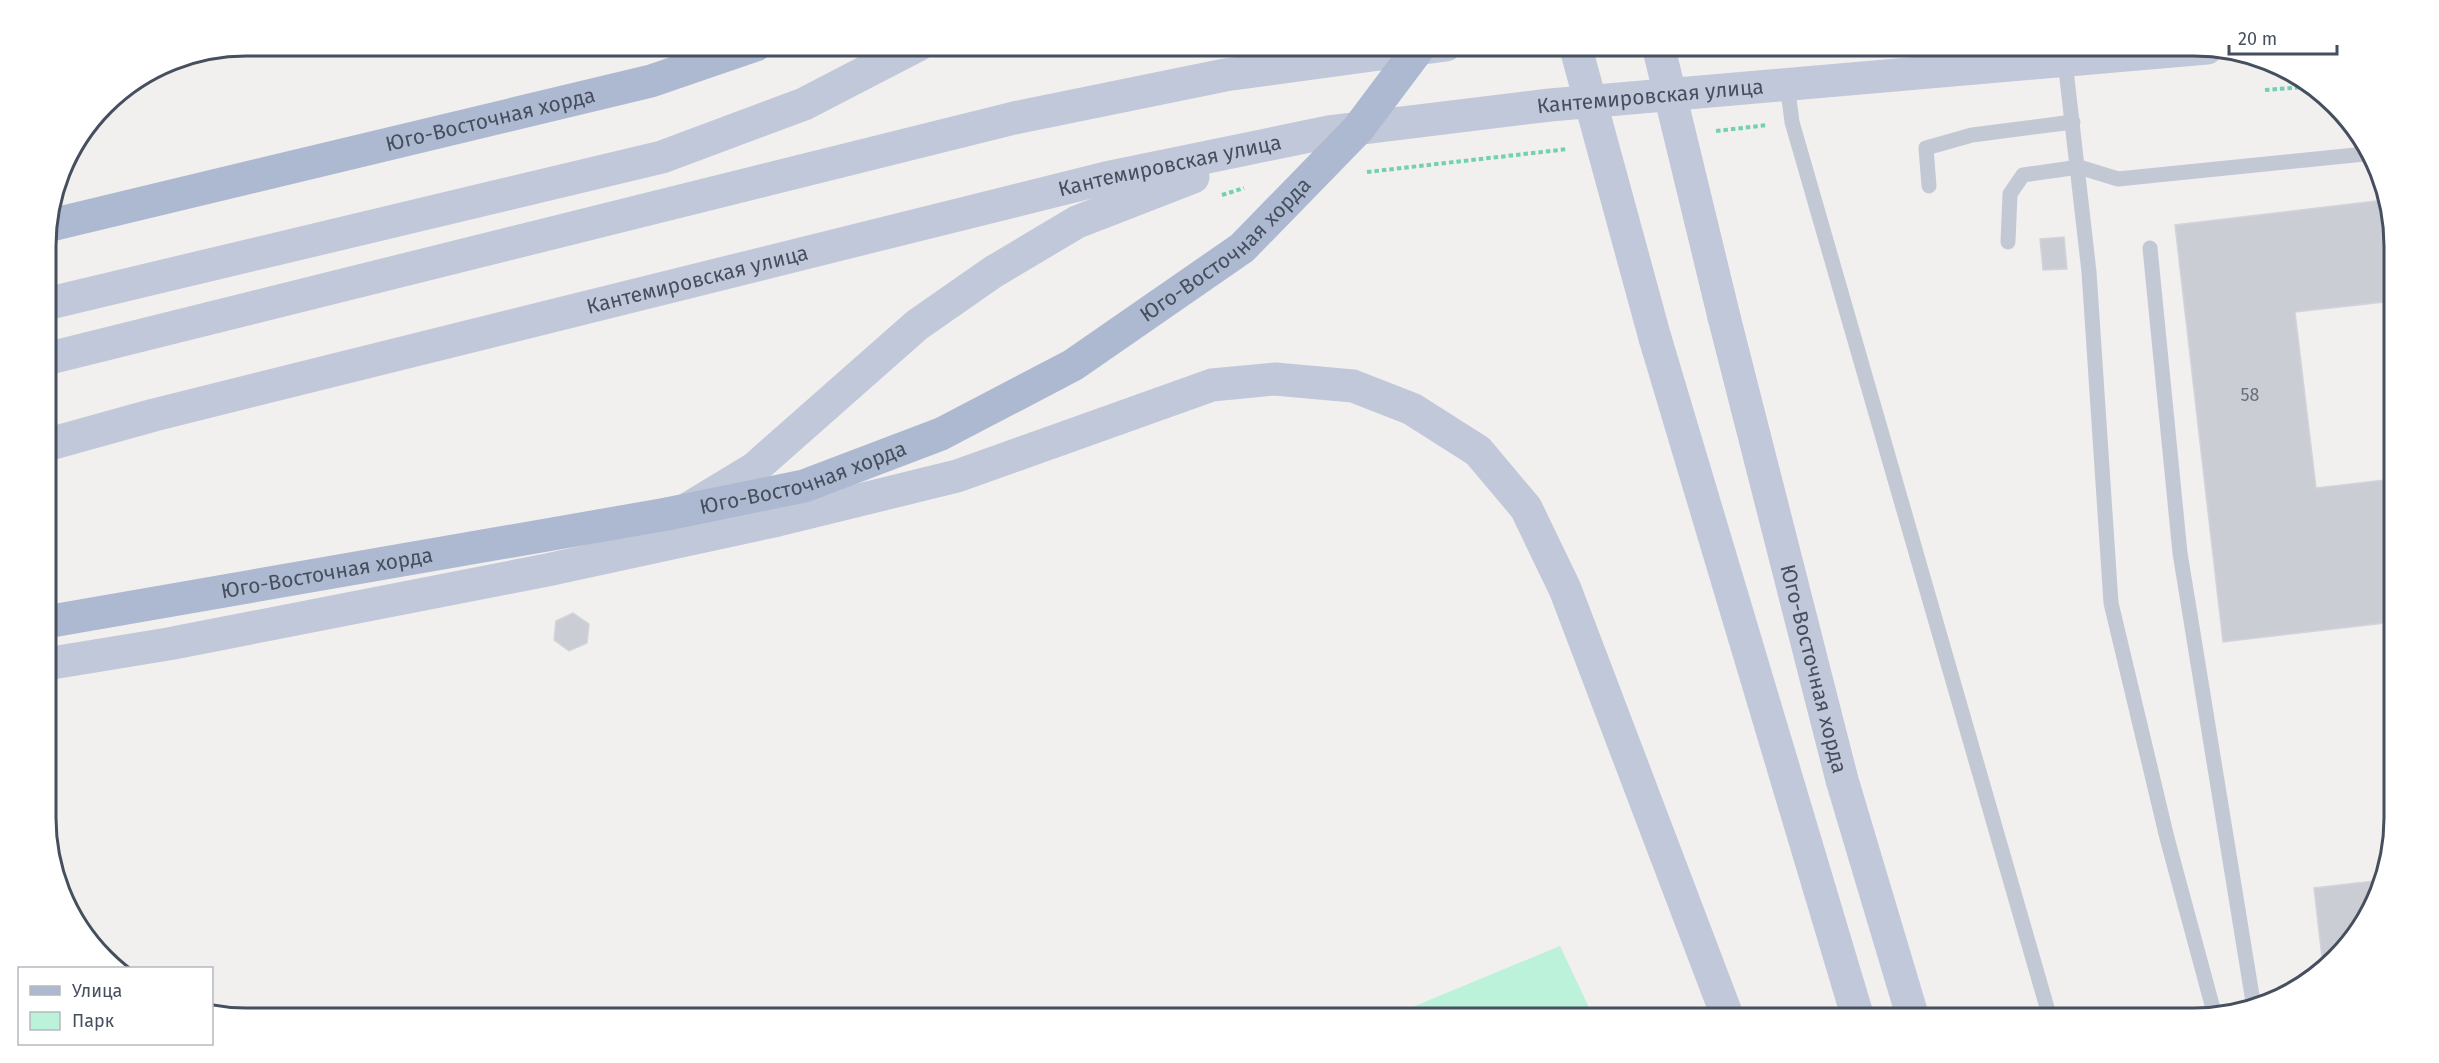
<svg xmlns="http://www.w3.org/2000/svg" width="2439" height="1063" font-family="'Fira Sans',sans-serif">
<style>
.green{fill:#bbf2d9}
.building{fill:#cbcdd5;stroke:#d3d4db;stroke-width:1.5}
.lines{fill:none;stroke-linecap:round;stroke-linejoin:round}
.path{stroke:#71d1b2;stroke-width:4;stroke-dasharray:4.5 3;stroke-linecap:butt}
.service{stroke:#c2c9d5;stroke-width:15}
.secondary{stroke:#c1c8d9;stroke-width:33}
.primary{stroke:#adb9d0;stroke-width:33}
.secondary-bridge{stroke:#c1c8d9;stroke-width:33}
.primary-bridge{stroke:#adb9d0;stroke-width:33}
.labels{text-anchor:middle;stroke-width:4.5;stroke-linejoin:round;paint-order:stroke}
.number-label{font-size:18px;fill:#676e7c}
.street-label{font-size:21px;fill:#464f5e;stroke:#fff}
.rim{fill:none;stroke:#464f5e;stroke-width:3}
</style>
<rect width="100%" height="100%" fill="#f2efef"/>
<polygon class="green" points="1560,946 1594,1018 1386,1018"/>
<g class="building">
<polygon points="2384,200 2392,220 2393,301 2295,312 2316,488 2393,479 2393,622 2223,642 2175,225"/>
<polygon points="2064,237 2067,269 2043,270 2040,239"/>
<polygon points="573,613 589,624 587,643 569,651 554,640 556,621"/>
<polygon points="2382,880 2379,894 2323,966 2314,888"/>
</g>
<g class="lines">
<g class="path">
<polyline points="2265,90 2304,87"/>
<polyline points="1716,131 1768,125"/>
<polyline points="1367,172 1568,149"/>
<polyline points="1222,195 1244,188"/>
</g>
<g class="service">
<polyline points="2065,61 2089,272 2111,603 2167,838 2215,1016"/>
<polyline points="1787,83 1792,122 2050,1018"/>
<polyline points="1929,186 1926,148 1972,135 2073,122"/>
<polyline points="2008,242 2010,194 2023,175 2079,167 2118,179 2365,154"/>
<polyline points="2150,248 2180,553 2254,1008"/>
</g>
<g class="secondary">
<polyline points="46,304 662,157 804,104 918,45"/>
<path id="s1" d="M1724,317l118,463 71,238"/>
<polyline points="1655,338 1858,1018"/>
<polyline points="46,359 1014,118 1225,75 1446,45"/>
<path id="s2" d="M46,445l108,-30 952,-237 223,-46 221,-27 657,-57"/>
<polyline points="689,508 755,468 917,325 993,272 1077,222 1193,177"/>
<polyline points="46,664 168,644 547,570 778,520 957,476 1212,385 1275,379 1353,386 1412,409 1478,451 1526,508 1565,589 1728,1018"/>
</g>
<g class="primary">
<path id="s3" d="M47,226l604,-145 105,-36"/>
<path id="s4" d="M46,622l621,-108"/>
</g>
<g class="secondary-bridge">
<polyline points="1575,45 1655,338"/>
<polyline points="1658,45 1724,317"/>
</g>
<path class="primary-bridge" id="s5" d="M667,514l137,-28 137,-52 132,-69 169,-117 116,-119 63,-84"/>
</g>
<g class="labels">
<g class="number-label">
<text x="2250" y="401">58</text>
</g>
<g class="street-label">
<text dy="7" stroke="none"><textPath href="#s2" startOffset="1644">Кантемировская улица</textPath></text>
<text dy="7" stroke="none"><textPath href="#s3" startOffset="456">Юго-Восточная хорда</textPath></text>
<text dy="7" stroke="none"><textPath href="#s2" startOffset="1158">Кантемировская улица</textPath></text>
<text dy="7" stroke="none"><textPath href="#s5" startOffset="627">Юго-Восточная хорда</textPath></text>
<text dy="7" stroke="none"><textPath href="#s2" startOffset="672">Кантемировская улица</textPath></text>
<text dy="7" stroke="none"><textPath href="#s5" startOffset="141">Юго-Восточная хорда</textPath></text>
<text dy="7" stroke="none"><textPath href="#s4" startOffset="285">Юго-Восточная хорда</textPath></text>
<text dy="7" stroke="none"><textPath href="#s1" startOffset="363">Юго-Восточная хорда</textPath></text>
</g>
</g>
<path d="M0 0H2439V1063H0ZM246 56H2194A190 190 0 0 1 2384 246V818A190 190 0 0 1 2194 1008H246A190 190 0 0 1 56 818V246A190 190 0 0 1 246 56Z" fill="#fff" fill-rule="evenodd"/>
<path class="rim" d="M246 56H2194A190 190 0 0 1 2384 246V818A190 190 0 0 1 2194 1008H246A190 190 0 0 1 56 818V246A190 190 0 0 1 246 56Z"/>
<rect x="18" y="967" width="195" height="78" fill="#ffffff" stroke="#b5b9bf" stroke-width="1.5"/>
<rect x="30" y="986" width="30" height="9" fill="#adb9d0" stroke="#b5b9bf" stroke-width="1.5"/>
<text x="72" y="997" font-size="18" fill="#464f5e">Улица</text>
<rect x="30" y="1012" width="30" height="18" fill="#bbf2d9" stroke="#b5b9bf" stroke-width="1.5"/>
<text x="72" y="1027" font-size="18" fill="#464f5e">Парк</text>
<path d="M2229 45v9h108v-9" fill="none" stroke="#464f5e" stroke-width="3"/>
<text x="2238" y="45" font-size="18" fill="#464f5e" stroke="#ffffff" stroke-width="4.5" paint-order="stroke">20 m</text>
</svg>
